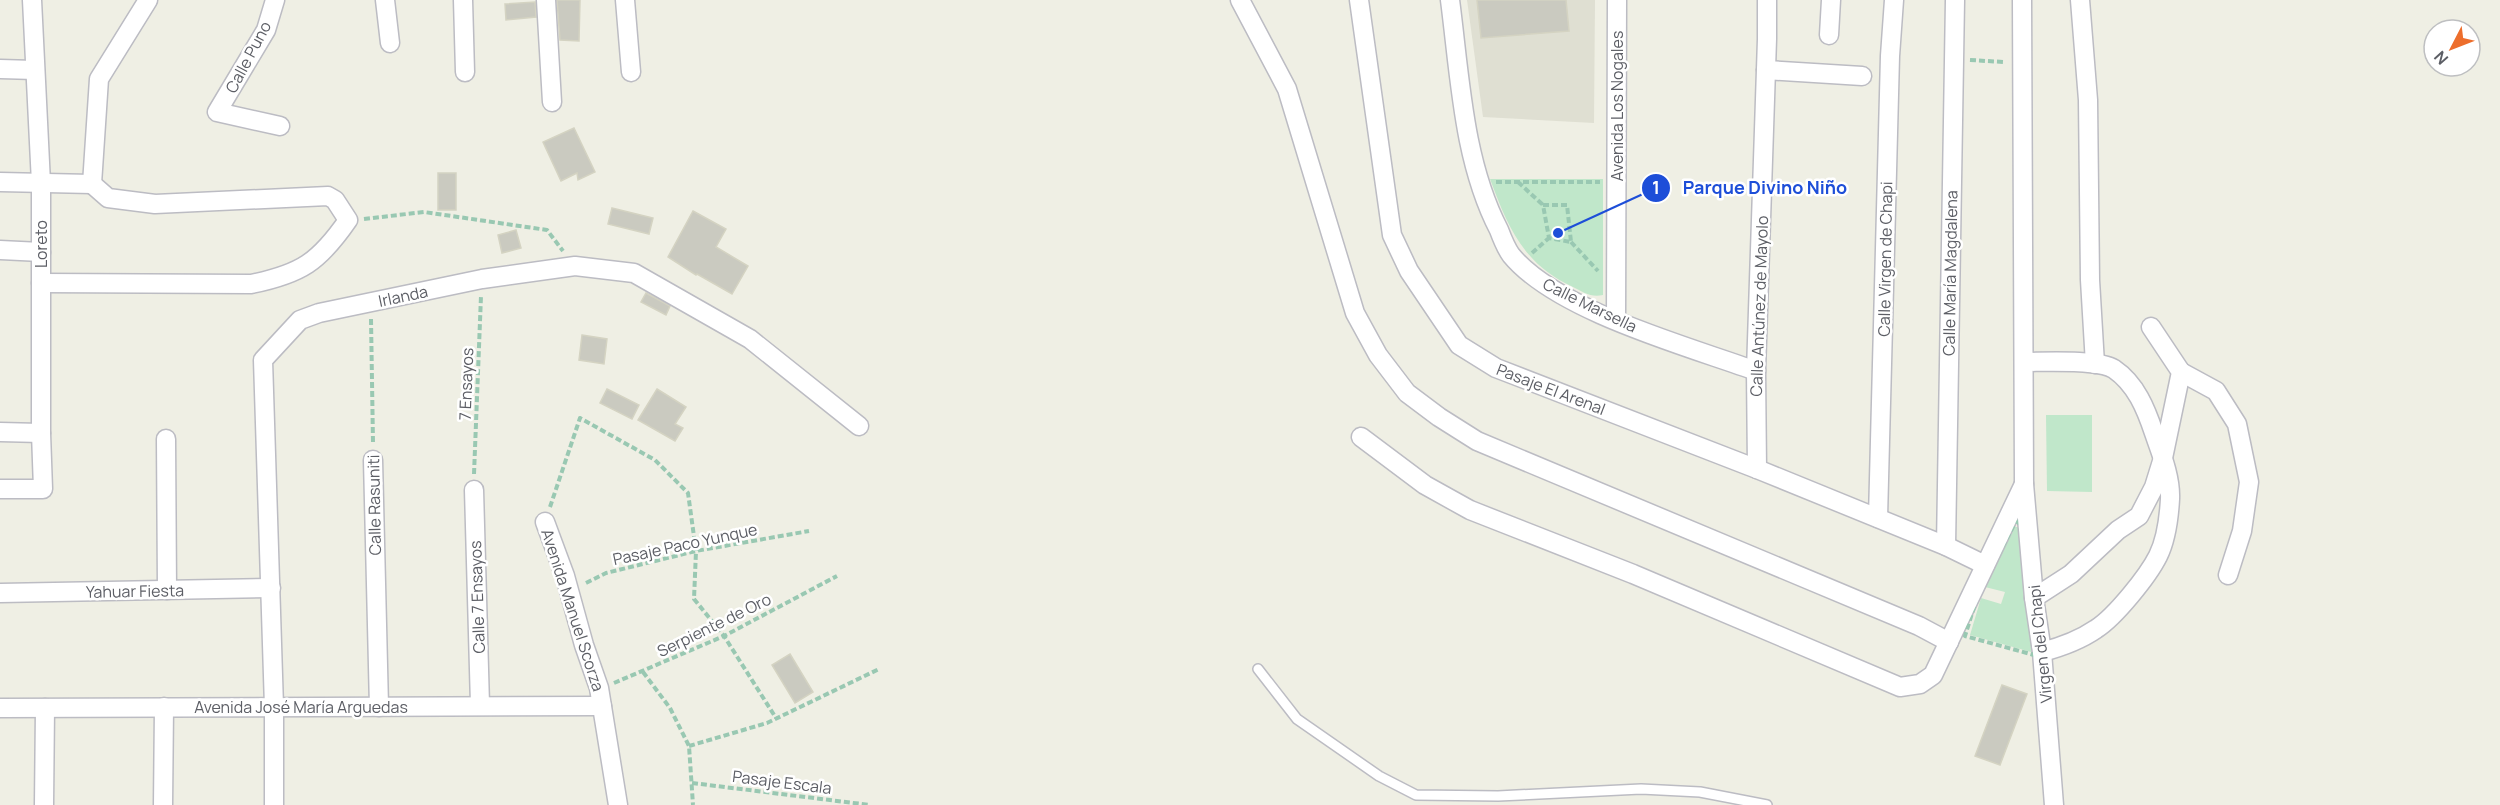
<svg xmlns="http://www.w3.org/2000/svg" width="2500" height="805" font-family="Manrope,sans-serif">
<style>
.education{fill:#dfdfd2}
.green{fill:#c0e7ca}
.building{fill:#cacac0;stroke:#d4d3c2;stroke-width:1.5}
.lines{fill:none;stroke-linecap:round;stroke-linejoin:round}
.service-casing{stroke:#bcbcc3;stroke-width:12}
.minor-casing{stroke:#bcbcc3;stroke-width:21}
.path{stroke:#99c8b2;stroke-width:4;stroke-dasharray:6 3;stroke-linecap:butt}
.service{stroke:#fff;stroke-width:9}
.minor{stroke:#fff;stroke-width:18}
.labels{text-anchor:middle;stroke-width:5;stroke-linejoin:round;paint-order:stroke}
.street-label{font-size:16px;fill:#5c5e65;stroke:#fff}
.leader{fill:none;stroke:#1d4ed8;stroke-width:2}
.callout-dot{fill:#1d4ed8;stroke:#fff;stroke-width:2}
.mark-label{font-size:18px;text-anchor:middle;font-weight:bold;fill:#fff}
.callout-label{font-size:18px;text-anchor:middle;font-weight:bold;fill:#1d4ed8;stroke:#fff;stroke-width:5;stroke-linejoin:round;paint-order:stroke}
</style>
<rect width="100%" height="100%" fill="#efefe4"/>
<polygon class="education" points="1467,0 1595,0 1594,123 1483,117"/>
<g class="green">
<path d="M1490,179h113v116c-12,3 -20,-3 -30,-8 -50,-23 -65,-60 -83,-108z"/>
<polygon points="2046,415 2092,415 2092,492 2047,491"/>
<polygon points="2015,527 2018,527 2033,647 2031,652 1970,635 1981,598 2001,604 2005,592 1985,587"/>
</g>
<g class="building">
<polygon points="557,0 580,0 579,41 560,40"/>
<polygon points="1477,0 1566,0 1569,31 1481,38"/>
<polygon points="535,2 536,17 506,20 505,4"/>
<polygon points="574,128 595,172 578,180 577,173 561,181 543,142"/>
<rect x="438" y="173" width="18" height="37"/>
<polygon points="612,208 653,218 649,234 608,224"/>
<polygon points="693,211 726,229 716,247 748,266 732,294 697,274 696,275 668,257"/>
<polygon points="516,230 521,248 502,253 498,235"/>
<polygon points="646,293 670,306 666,315 641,302"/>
<polygon points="582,335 607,339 604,364 579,360"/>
<polygon points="607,389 639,405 632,419 600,403"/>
<polygon points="657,389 686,407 675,424 683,428 675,441 638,420"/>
<polygon points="790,654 813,692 795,703 772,665"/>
<polygon points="2002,685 2027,694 2000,765 1975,756"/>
</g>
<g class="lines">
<defs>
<polyline id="service" points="1258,669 1297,719 1379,776 1416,795 1498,796 1641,789 1700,792 1767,805"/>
<g id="minor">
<polyline points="275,0 266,30 217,112 280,126"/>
<polyline points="385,0 390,43"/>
<polyline points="463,0 465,72"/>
<polyline points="546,0 552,102"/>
<polyline points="625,0 631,72"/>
<polyline points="1240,0 1287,89 1355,313 1378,355 1407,393 1439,417 1477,441 1919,626 1949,642"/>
<polyline points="1359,0 1392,235 1409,271 1459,345 1496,368 1757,469 1946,546 1985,565"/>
<path d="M1450,0c10,76 13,161 49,230 3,8 7,18 12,25 46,56 176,91 245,116"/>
<polyline points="2022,0 2024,484 2034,598 2042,652 2054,805"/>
<polyline points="2080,0 2088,100 2090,280 2095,364"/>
<polyline points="1829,35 1831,0"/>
<polyline points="0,69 35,70"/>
<polyline points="1766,70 1862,76"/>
<polyline points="0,182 92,184"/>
<polyline points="92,184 99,79 148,0"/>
<polyline points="0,250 41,252"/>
<path d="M41,283l210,1c50,-10 68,-22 97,-64l-13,-20 -7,-4 -173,8 -47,-6 -16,-14"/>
<polyline points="1616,320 1617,0"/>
<path d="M2024,362c20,0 74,-3 90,7 22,15 32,40 40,64 7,20 17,44 16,66 -1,18 -4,41 -12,57 -10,20 -43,61 -62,73 -16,11 -35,18 -54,23"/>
<polyline points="2181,372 2216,391 2237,424 2249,482 2242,531 2228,575"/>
<polyline points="0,432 41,433"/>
<polyline points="1361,437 1425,485 1470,510 1633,574 1900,687 1920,684 1933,675 2024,484"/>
<polyline points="166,439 167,590"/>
<polyline points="373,460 379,707"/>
<polyline points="1757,469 1756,371 1767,39 1767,0"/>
<polyline points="0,489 43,489 41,433 41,183 32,0"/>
<polyline points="474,490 480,705"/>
<polyline points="1878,518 1890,56 1894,0"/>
<polyline points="545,522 565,576 584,645 599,688 618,805"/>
<polyline points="1946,546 1955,0"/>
<polyline points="0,593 271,588"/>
<polyline points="2034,598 2071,574 2118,530 2139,516 2154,487 2163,458 2181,372 2151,327"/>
<polyline points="0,708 602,706"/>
<polyline points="44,805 45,708"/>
<polyline points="163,805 164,707"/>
<polyline points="274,805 274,707 263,360 300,320 319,313 482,279 575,266 634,273 750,339 859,426"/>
</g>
</defs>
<use href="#service" class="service-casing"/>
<use href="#minor" class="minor-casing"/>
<g class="path">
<polyline points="1970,60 2004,62"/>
<polyline points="1496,182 1600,182"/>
<polyline points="1518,182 1543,205"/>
<polygon points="1543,205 1567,205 1571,242 1549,238"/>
<polyline points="364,219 424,212 547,230 563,251"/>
<polyline points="1571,242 1598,271"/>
<polyline points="1532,253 1549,238"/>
<polyline points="371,319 373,443"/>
<polyline points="474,474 481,296"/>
<polyline points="550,507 580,418 655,460 688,493 696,551 694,599 724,636 776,718"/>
<polygon points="2016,521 2020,524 2036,650 2034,655 1965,636 1979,591"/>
<polyline points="586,583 606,573 696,551 809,531"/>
<polyline points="643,672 670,708 689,746 693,805"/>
<polyline points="614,683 724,636 837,576"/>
<polyline points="689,746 767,723 879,669"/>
<polyline points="692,783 870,805"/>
</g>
<use href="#service" class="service"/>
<use href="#minor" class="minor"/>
</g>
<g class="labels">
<g class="street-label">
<text transform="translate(248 57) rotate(-62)" y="6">Calle Puno</text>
<text transform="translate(1617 106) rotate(-90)" y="6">Avenida Los Nogales</text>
<text transform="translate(41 244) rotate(-90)" y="6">Loreto</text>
<text transform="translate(1885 259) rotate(-89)" y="6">Calle Virgen de Chapi</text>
<text transform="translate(1950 273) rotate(-89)" y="6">Calle María Magdalena</text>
<text transform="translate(403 296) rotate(-12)" y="6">Irlanda</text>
<text transform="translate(1590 305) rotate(26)" y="6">Calle Marsella</text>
<text transform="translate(1759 306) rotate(-88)" y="6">Calle Antúnez de Mayolo</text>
<text transform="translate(466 384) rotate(-88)" y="6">7 Ensayos</text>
<text transform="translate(1551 389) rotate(21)" y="6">Pasaje El Arenal</text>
<text transform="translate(374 505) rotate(-91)" y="6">Calle Rasuniti</text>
<text transform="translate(685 544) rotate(-12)" y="6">Pasaje Paco Yunque</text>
<text transform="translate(135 591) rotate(-1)" y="6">Yahuar Fiesta</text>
<text transform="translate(477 597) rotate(-92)" y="6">Calle 7 Ensayos</text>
<text transform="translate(573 610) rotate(72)" y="6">Avenida Manuel Scorza</text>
<text transform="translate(714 625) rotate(-26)" y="6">Serpiente de Oro</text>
<text transform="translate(2040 644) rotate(-96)" y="6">Virgen del Chapi</text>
<text x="301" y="713">Avenida José María Arguedas</text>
<text transform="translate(782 782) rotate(7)" y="6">Pasaje Escala</text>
</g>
</g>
<path class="leader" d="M1558 233L1656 188"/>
<g class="callout-dot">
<circle cx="1558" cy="233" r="6"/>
<circle cx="1656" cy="188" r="15"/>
</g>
<g class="mark-label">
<text x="1656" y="194">1</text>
</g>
<g class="callout-label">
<text x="1765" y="194">Parque Divino Niño</text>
</g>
<g transform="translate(2452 48) rotate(228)"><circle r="28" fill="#ffffff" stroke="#bebfc1" stroke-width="1.5"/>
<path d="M0-4.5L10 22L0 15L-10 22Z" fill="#ed6e2c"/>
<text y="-9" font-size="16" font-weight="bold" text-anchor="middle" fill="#5c5e65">N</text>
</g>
</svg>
